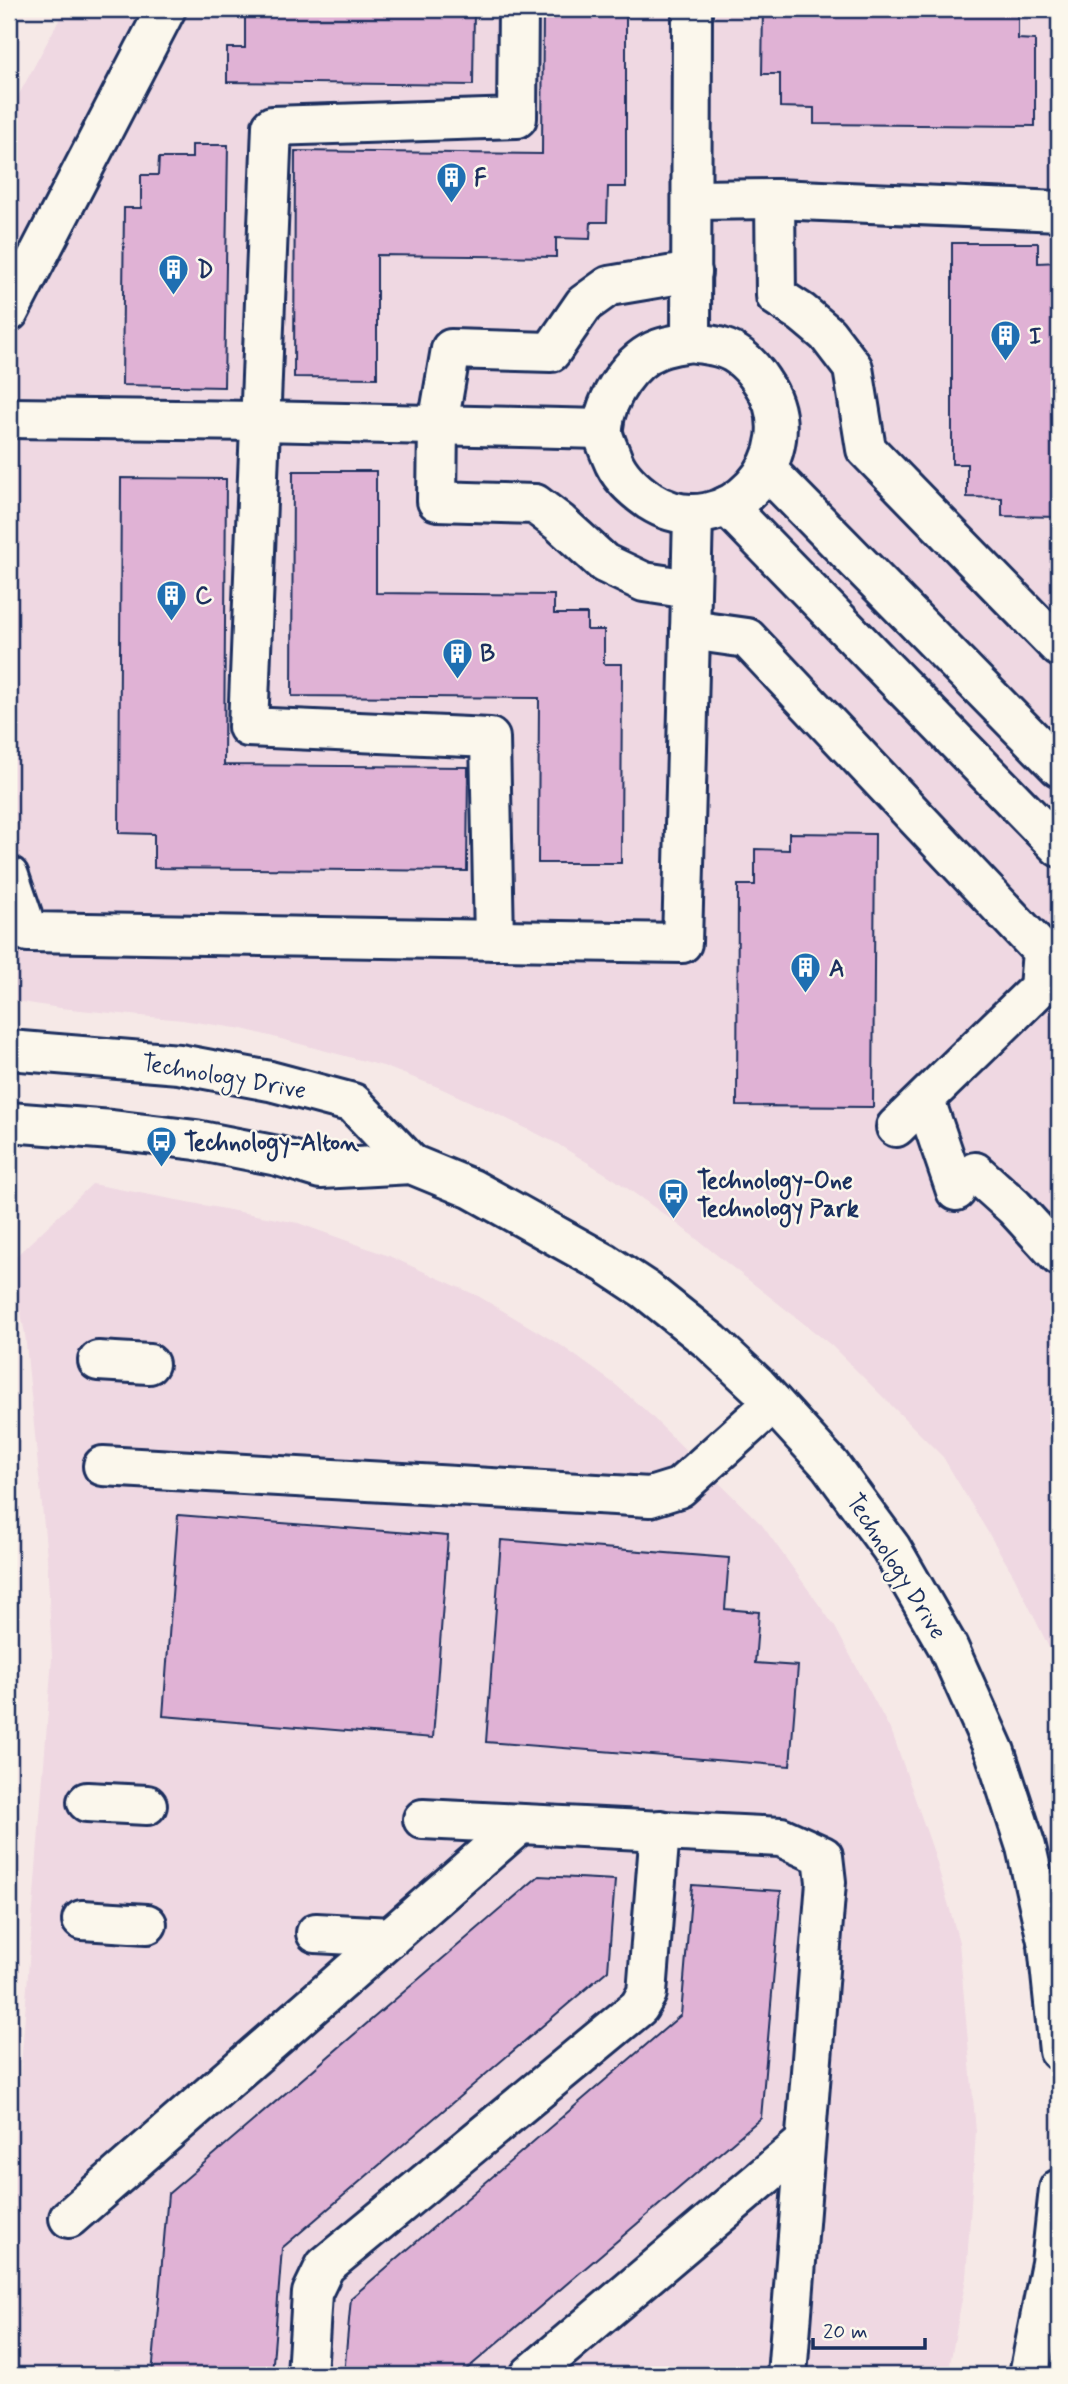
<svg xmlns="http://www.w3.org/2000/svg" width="1068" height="2384" font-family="Mynerve,sans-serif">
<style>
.built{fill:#efd8e2}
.building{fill:#e0b2d5;stroke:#1b2f5e;stroke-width:2}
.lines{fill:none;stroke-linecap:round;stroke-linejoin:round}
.minor-casing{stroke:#1b2f5e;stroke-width:44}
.minor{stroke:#fbf7ec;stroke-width:38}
.labels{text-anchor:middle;stroke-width:5;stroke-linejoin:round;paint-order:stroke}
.poi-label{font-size:24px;font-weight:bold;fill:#1b2f5e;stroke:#fbf7ec;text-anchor:start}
.street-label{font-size:24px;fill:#1b2f5e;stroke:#fbf7ec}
</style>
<rect width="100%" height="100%" fill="#f6e9e7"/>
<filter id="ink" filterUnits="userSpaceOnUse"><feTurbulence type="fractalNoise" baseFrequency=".0143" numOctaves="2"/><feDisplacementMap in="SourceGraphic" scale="14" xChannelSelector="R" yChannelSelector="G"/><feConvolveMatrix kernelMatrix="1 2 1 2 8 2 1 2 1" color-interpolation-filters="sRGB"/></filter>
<g filter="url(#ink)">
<g class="built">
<polygon points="65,9 1059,9 1059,1668 1014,1576 943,1457 831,1345 675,1222 614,1179 556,1143 501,1116 438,1087 383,1066 243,1029 182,1020 60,1008 9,1000 9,113"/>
<polygon points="92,1184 298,1223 389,1256 478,1296 562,1346 616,1385 646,1411 762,1525 835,1627 893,1735 934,1853 959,1942 976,2131 966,2278 948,2375 9,2375 9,2225 52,1658 47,1557 25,1334 11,1261"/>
</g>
<g class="building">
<polygon points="263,9 474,9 473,85 227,82 227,48 245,48 245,14 263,14"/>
<polygon points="543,9 626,9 626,187 608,187 607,222 591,222 590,239 556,238 556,257 377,255 377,378 294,377 295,151 542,154"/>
<polygon points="763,9 1018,9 1018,39 1035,40 1035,126 814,124 814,108 780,107 780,74 762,74"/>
<polygon points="192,145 228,145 224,387 122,385 124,208 141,208 141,175 158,175 159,158 192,158"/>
<polygon points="952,243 1038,243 1038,263 1059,262 1059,517 1002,516 1002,498 967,497 967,464 952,464"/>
<polygon points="293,471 376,471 376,593 554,595 554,614 587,614 587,630 604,630 604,664 622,664 621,863 538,863 539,698 292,696"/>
<polygon points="121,478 226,479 224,765 468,767 467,871 154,868 154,834 119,833"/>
<polygon points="789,833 875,834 873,1107 737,1106 738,885 755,885 755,849 789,850"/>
<polygon points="178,1515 448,1536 433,1738 163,1716"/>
<polygon points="501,1540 729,1558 725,1609 759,1612 755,1663 798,1666 790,1766 486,1742"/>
<polygon points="539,1876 615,1880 608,1970 282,2248 272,2375 152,2375 168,2194"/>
<polygon points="692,1885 781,1891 761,2118 460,2375 344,2375 351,2298 681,2015"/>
</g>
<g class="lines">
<defs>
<g id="minor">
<polyline points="775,199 776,296 802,313 827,334 853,368 866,449 1059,647"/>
<polyline points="692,200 775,199 1059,211"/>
<polyline points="9,312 166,9"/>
<path d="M691,342c10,2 22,3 31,6 17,5 31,20 40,34 50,72 -37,167 -112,119 -16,-11 -31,-24 -38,-43 -3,-8 -10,-22 -9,-30 2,-30 28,-69 56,-79 10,-4 22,-5 32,-7z"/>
<polyline points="691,342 692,9"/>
<polyline points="9,418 260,421 602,429"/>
<polyline points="766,469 1059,767"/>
<polyline points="727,506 1059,847"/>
<polyline points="690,589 644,582 604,563 560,523 535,504 437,501 438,425 451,349 551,352 584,304 609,286 692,272"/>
<polyline points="690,630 747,638 1042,951 1039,988 896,1127"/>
<polyline points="9,876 28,932 682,943 693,516"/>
<polyline points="494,940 490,738 248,727 272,126 517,118 518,9"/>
<polyline points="9,1050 179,1064 270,1081 353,1103 411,1164"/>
<polyline points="925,1100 956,1191"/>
<polyline points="9,1122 112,1130 196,1140 278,1156 321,1169 411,1164 472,1189 605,1263 646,1290 711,1342 757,1385 830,1465 891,1548 948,1647 995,1752 1026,1847 1048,1945 1059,2051"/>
<polyline points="975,1172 1014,1207 1059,1256"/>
<polyline points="98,1361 149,1364"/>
<polyline points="103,1466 650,1497 679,1488 773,1403"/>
<polyline points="87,1802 147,1805"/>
<polyline points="423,1819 781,1837 823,1856 826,1882 787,2375"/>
<polyline points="82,1920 147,1924"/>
<polyline points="316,1933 391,1937"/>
<polyline points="69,2218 520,1824"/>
<polyline points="307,2375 312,2293 325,2266 639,2007 647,1993 660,1830"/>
<polyline points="530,2375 805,2142"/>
<polyline points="1029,2375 1051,2263 1059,2189"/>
</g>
</defs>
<use href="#minor" class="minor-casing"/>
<use href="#minor" class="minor"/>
</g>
</g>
<defs>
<symbol id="building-pin" viewBox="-11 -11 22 30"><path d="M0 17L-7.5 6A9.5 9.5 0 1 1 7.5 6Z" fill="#1f6fb2" stroke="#fbf7ec"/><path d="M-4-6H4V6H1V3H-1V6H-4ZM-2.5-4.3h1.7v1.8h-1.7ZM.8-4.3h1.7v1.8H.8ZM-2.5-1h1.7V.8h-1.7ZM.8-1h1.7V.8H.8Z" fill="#fff"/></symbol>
<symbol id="bus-pin" viewBox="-11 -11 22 30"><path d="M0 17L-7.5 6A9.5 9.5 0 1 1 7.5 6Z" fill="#1f6fb2" stroke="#fbf7ec"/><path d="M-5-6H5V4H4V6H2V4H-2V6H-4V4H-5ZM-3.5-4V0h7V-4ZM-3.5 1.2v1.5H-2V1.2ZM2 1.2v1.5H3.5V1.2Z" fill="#fff"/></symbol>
</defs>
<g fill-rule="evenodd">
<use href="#building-pin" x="434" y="160" width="35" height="47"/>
<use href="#building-pin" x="156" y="252" width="35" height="47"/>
<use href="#building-pin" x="988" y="318" width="35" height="47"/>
<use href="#building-pin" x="154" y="578" width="35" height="47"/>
<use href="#building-pin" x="440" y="636" width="35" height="47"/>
<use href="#building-pin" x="788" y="950" width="35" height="47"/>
<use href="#bus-pin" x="144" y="1124" width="35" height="47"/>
<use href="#bus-pin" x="656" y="1176" width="35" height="47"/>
</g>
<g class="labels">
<g class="poi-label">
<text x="474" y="186">F</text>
<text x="197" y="277">D</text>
<text x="1029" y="344">I</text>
<text x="195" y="603">C</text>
<text x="480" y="661">B</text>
<text x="829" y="976">A</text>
<text x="184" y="1150">Technology-Alton</text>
<text x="697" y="1188">Technology-One<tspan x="697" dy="28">Technology Park</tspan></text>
</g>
<g class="street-label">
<text transform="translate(224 1076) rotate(10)" y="8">Technology Drive</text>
<text transform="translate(897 1566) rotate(58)" y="8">Technology Drive</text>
</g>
</g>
<rect width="1068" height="2384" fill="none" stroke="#fbf7ec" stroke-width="35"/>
<rect x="18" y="18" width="1033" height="2349" fill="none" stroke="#1b2f5e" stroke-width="2.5" filter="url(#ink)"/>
<path d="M813 2338v10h112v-10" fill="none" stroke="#1b2f5e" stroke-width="3.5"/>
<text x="823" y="2338" font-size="21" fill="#1b2f5e" stroke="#fbf7ec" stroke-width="5" paint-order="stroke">20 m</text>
</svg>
